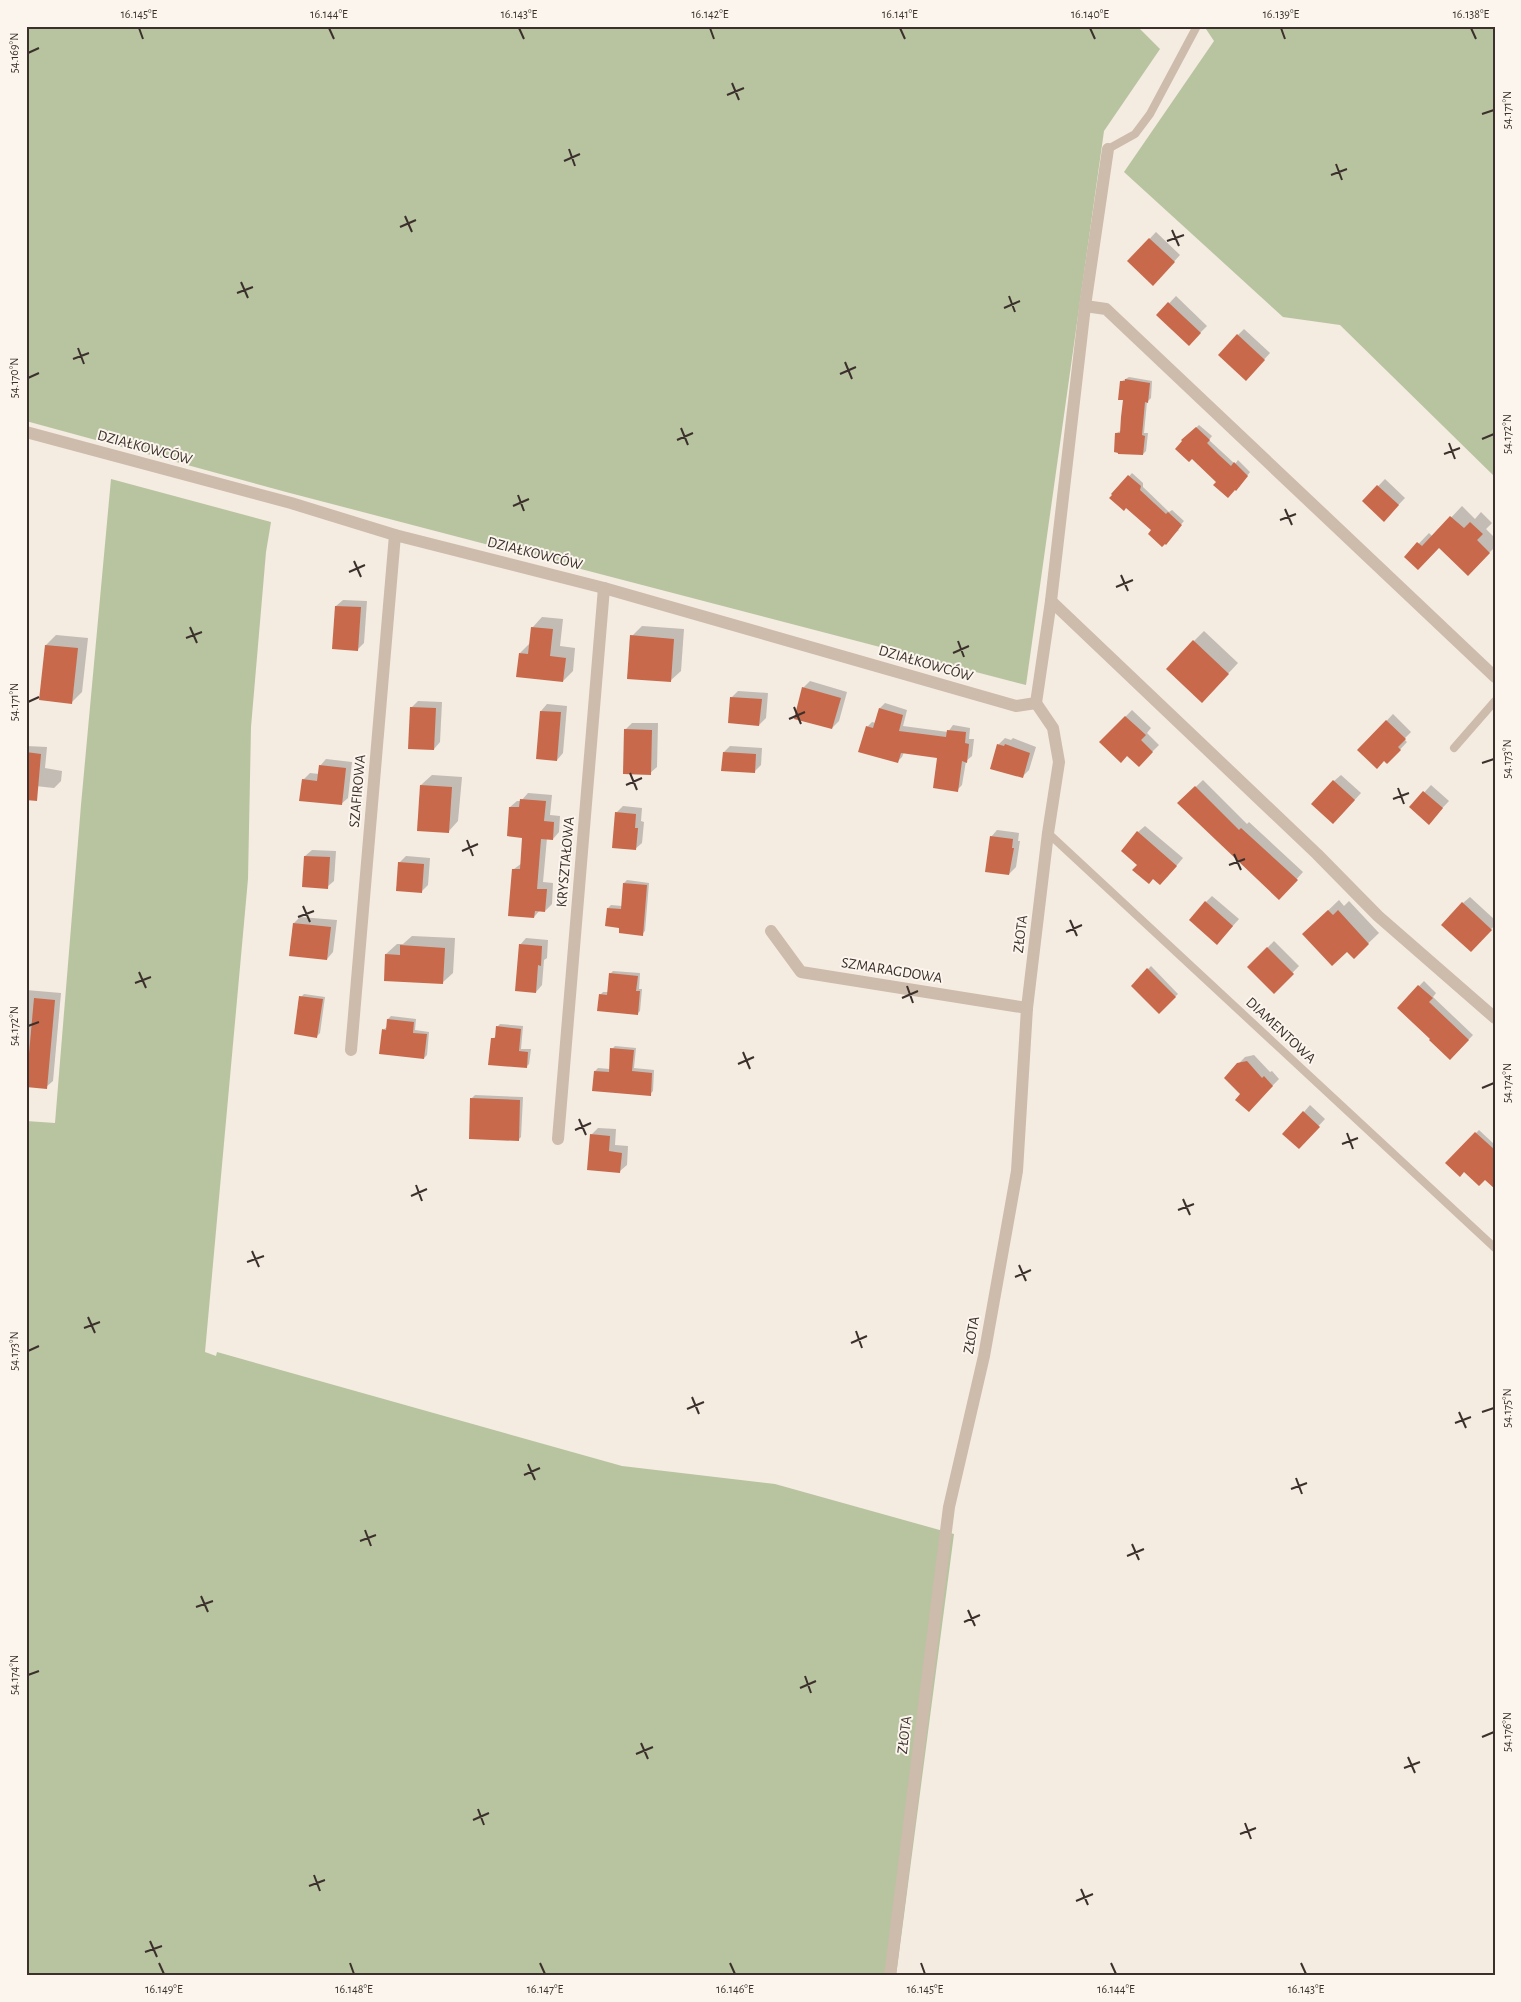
<svg xmlns="http://www.w3.org/2000/svg" width="1521" height="2002" font-family="'Alegreya Sans',sans-serif">
<style>
.green{fill:#b8c4a0}
.shadow{fill:#0003}
.building{fill:#c8694b}
.lines{fill:none;stroke-linecap:round;stroke-linejoin:round}
.service{stroke:#cdbbac;stroke-width:8}
.minor{stroke:#cdbbac;stroke-width:12}
.ticks{fill:none;stroke:#3b302b;stroke-width:2}
.labels{text-anchor:middle;stroke-width:4;stroke-linejoin:round;paint-order:stroke}
.street-label{font-size:15px;fill:#3b302b;stroke:#fbf5ee}
.neatline{fill:none;stroke:#3b302b;stroke-width:2}
.ticks-label{font-size:12px;text-anchor:middle;fill:#3b302b}
</style>
<rect width="100%" height="100%" fill="#f4ebe1"/>
<g class="green">
<polygon points="26,26 1137,26 1160,49 1104,131 1026,685 286,492 26,421"/>
<polygon points="1204,26 1495,26 1495,477 1340,325 1283,317 1124,172 1214,41"/>
<polygon points="111,479 271,522 266,552 251,727 248,879 205,1352 216,1356 217,1352 622,1466 775,1484 954,1534 896,1976 26,1976 26,1121 55,1123 81,805"/>
</g>
<g class="shadow">
<polygon points="1156,232 1180,255 1160,277 1129,261"/>
<polygon points="1176,296 1207,326 1189,344 1158,315"/>
<polygon points="1244,329 1270,353 1252,373 1238,335"/>
<polygon points="1129,377 1152,381 1151,398 1147,402 1144,433 1148,433 1146,451 1143,454 1116,433 1121,431 1124,399 1122,381"/>
<polygon points="1199,425 1212,436 1209,440 1235,464 1238,460 1250,472 1239,487 1218,482 1183,440"/>
<polygon points="1132,473 1143,483 1143,487 1169,512 1172,510 1184,521 1177,529 1179,530 1162,545 1153,530 1113,494"/>
<polygon points="1385,479 1405,498 1384,520 1364,501"/>
<polygon points="1462,506 1475,519 1481,512 1492,523 1486,529 1495,538 1495,547 1468,574 1439,547 1406,557 1429,533 1433,537"/>
<polygon points="343,600 367,601 364,643 358,649 336,606"/>
<polygon points="542,617 563,619 560,646 575,648 573,671 563,681 520,653 530,643 532,628"/>
<polygon points="642,626 684,629 681,671 670,681 632,636"/>
<polygon points="1204,631 1238,663 1212,691 1194,641"/>
<polygon points="56,635 88,638 82,692 72,702 46,645"/>
<polygon points="810,681 847,692 839,721 832,728 803,688"/>
<polygon points="738,691 768,693 766,718 759,725 732,697"/>
<polygon points="418,701 442,702 440,742 434,749 411,708"/>
<polygon points="885,703 907,710 903,726 948,732 953,725 970,728 969,739 974,739 972,756 966,761 962,785 957,790 938,757 904,752 902,757 897,762 867,727 872,722 876,723 880,708"/>
<polygon points="547,704 567,706 563,753 557,760 541,711"/>
<polygon points="1132,710 1151,728 1147,733 1159,745 1139,765 1127,754 1101,742"/>
<polygon points="1393,714 1411,732 1404,739 1407,742 1394,756 1384,760 1359,750"/>
<polygon points="632,723 658,723 657,767 650,773 625,730"/>
<polygon points="1005,738 1011,740 1013,738 1036,747 1029,770 1022,777 998,745"/>
<polygon points="26,746 47,747 45,768 62,771 61,781 54,788 26,785"/>
<polygon points="730,746 762,748 761,765 754,772 724,752"/>
<polygon points="326,759 352,762 348,798 341,804 303,780 310,773 319,774 320,766"/>
<polygon points="432,775 462,777 458,821 448,832 421,785"/>
<polygon points="1341,775 1361,793 1340,816 1334,781"/>
<polygon points="1203,780 1247,824 1249,822 1303,872 1285,892 1179,803"/>
<polygon points="1431,785 1449,801 1435,816 1411,807"/>
<polygon points="528,793 552,795 550,815 560,816 559,832 553,839 547,838 543,882 553,883 552,904 545,911 540,910 534,917 514,869 522,863 524,837 510,807 517,801 521,801"/>
<polygon points="623,806 642,808 641,821 644,822 642,843 635,849 616,813"/>
<polygon points="1145,826 1183,858 1167,877 1139,864 1138,832"/>
<polygon points="997,830 1019,833 1018,841 1020,841 1016,867 1009,874 991,837"/>
<polygon points="312,850 336,851 334,881 327,887 305,856"/>
<polygon points="406,856 430,858 428,885 421,892 399,863"/>
<polygon points="627,880 649,883 645,931 642,934 608,908 611,905 622,906 624,883"/>
<polygon points="1212,896 1239,919 1223,937 1206,902"/>
<polygon points="1470,897 1495,920 1495,925 1477,944 1463,903"/>
<polygon points="1339,900 1344,906 1349,901 1379,933 1354,957 1314,924"/>
<polygon points="300,917 337,920 333,952 327,959 294,923"/>
<polygon points="412,936 455,938 453,973 442,983 386,954 397,944 403,944"/>
<polygon points="526,938 548,940 547,958 544,960 542,985 536,992 520,945"/>
<polygon points="1274,941 1299,966 1274,992 1249,967"/>
<polygon points="1151,966 1178,994 1159,1012 1132,986"/>
<polygon points="613,971 640,973 639,989 642,989 640,1011 637,1014 600,995 603,992 609,992 610,974"/>
<polygon points="1424,981 1436,993 1433,997 1473,1035 1450,1059 1432,1038 1398,1008"/>
<polygon points="26,990 61,993 53,1081 46,1087 26,1086"/>
<polygon points="304,994 325,997 320,1033 317,1036 301,997"/>
<polygon points="391,1016 416,1019 415,1030 429,1032 427,1055 424,1058 383,1030 387,1027 388,1019"/>
<polygon points="500,1024 523,1026 521,1049 531,1049 529,1064 526,1067 492,1039 497,1036 497,1027"/>
<polygon points="615,1046 636,1048 634,1068 654,1070 653,1091 650,1094 595,1071 598,1068 610,1069 612,1049"/>
<polygon points="1254,1055 1270,1072 1272,1071 1279,1079 1249,1110 1242,1094 1225,1078 1245,1057"/>
<polygon points="475,1095 523,1097 521,1137 518,1140 472,1098"/>
<polygon points="1310,1105 1325,1119 1299,1147 1304,1112"/>
<polygon points="598,1128 616,1129 615,1145 628,1146 627,1165 620,1171 591,1135"/>
<polygon points="1479,1130 1495,1145 1495,1154 1485,1178 1447,1163"/>
</g>
<g class="building">
<polygon points="1149,238 1175,262 1153,286 1127,261"/>
<polygon points="1168,302 1201,333 1189,346 1156,315"/>
<polygon points="1237,334 1265,360 1246,381 1218,355"/>
<polygon points="1125,379 1150,383 1148,403 1145,402 1142,435 1145,436 1143,455 1118,454 1118,453 1114,452 1115,433 1120,433 1121,417 1123,400 1118,400 1120,381 1125,381"/>
<polygon points="1196,427 1210,440 1207,443 1219,455 1231,466 1234,462 1248,476 1236,491 1235,490 1228,498 1213,485 1216,482 1192,459 1189,462 1175,449 1182,441 1181,440"/>
<polygon points="1128,475 1141,486 1140,490 1154,503 1166,514 1168,512 1182,525 1166,545 1165,544 1162,547 1148,534 1151,530 1126,508 1124,511 1109,498 1112,495 1111,494"/>
<polygon points="1377,485 1399,505 1384,522 1362,501"/>
<polygon points="1450,516 1464,528 1470,522 1483,534 1477,540 1490,553 1468,576 1439,548 1418,570 1404,557 1417,542 1422,546"/>
<polygon points="335,606 361,607 358,651 332,649"/>
<polygon points="531,627 553,629 550,656 566,658 563,682 516,677 519,653 528,654"/>
<polygon points="630,635 674,639 671,682 627,679"/>
<polygon points="1193,640 1229,674 1202,703 1166,669"/>
<polygon points="45,645 78,648 72,704 39,700"/>
<polygon points="802,687 841,698 832,729 794,719"/>
<polygon points="730,697 762,699 759,726 728,723"/>
<polygon points="410,707 436,708 434,750 408,749"/>
<polygon points="879,708 903,715 899,731 946,737 947,730 966,732 965,743 969,744 967,763 962,761 958,792 933,788 937,758 901,753 898,763 858,752 866,726 873,728"/>
<polygon points="540,711 561,712 557,761 536,759"/>
<polygon points="1125,716 1146,735 1141,740 1153,752 1139,767 1127,756 1121,763 1099,742"/>
<polygon points="1386,720 1406,739 1398,747 1401,750 1387,764 1384,761 1377,769 1357,750"/>
<polygon points="624,729 652,730 651,775 623,774"/>
<polygon points="997,744 1004,746 1005,744 1030,753 1023,778 990,769"/>
<polygon points="26,752 41,754 37,801 26,800"/>
<polygon points="723,752 756,754 755,773 721,771"/>
<polygon points="319,765 346,768 342,805 299,801 302,779 317,781"/>
<polygon points="1333,780 1355,800 1333,824 1311,804"/>
<polygon points="420,785 452,787 449,833 417,831"/>
<polygon points="1195,786 1239,830 1241,828 1298,880 1279,900 1177,803"/>
<polygon points="1423,791 1443,808 1429,825 1409,807"/>
<polygon points="520,799 546,801 544,821 554,822 553,840 541,839 537,889 547,889 545,912 535,911 534,918 508,916 512,869 520,869 522,838 507,836 509,807 519,807"/>
<polygon points="615,812 636,814 635,828 638,828 636,850 612,848"/>
<polygon points="1137,831 1177,866 1160,885 1153,879 1149,884 1132,870 1137,865 1121,851"/>
<polygon points="990,836 1013,839 1012,848 1014,848 1009,875 985,872"/>
<polygon points="304,856 330,857 328,889 302,887"/>
<polygon points="398,862 424,864 422,893 396,891"/>
<polygon points="623,883 647,885 643,936 619,933 619,928 605,926 607,908 621,909"/>
<polygon points="1205,901 1233,926 1217,945 1189,920"/>
<polygon points="1462,902 1492,930 1471,952 1441,925"/>
<polygon points="1328,910 1333,915 1338,910 1369,944 1354,959 1347,952 1332,966 1302,934"/>
<polygon points="293,923 331,927 327,960 289,956"/>
<polygon points="519,944 542,946 541,966 538,965 536,993 515,991"/>
<polygon points="400,945 445,948 443,984 384,981 385,954 400,955"/>
<polygon points="1267,947 1294,974 1274,994 1247,967"/>
<polygon points="1147,968 1176,997 1159,1014 1131,986"/>
<polygon points="609,973 638,976 636,991 640,991 638,1015 597,1011 599,994 607,995"/>
<polygon points="1418,985 1433,998 1429,1002 1469,1040 1450,1060 1429,1040 1430,1039 1397,1008"/>
<polygon points="299,996 323,999 317,1038 294,1034"/>
<polygon points="34,998 55,1000 47,1089 26,1087"/>
<polygon points="387,1019 414,1022 413,1033 427,1034 424,1059 379,1054 382,1029 386,1030"/>
<polygon points="496,1026 521,1029 519,1051 528,1052 527,1068 488,1065 491,1038 495,1038"/>
<polygon points="610,1048 634,1050 632,1071 652,1073 651,1096 592,1091 594,1071 609,1072"/>
<polygon points="1247,1061 1262,1078 1264,1076 1273,1086 1249,1112 1235,1100 1240,1094 1224,1078 1237,1063"/>
<polygon points="470,1098 520,1100 519,1141 469,1139"/>
<polygon points="1303,1111 1320,1127 1299,1149 1282,1134"/>
<polygon points="1475,1132 1495,1150 1495,1189 1485,1180 1479,1186 1464,1172 1460,1177 1445,1163"/>
<polygon points="590,1134 610,1136 609,1151 622,1153 620,1173 587,1170"/>
</g>
<g class="lines">
<g class="service">
<polyline points="1108,149 1135,134 1150,114 1197,26"/>
<polyline points="1454,748 1495,701"/>
<polyline points="1048,833 1495,1248"/>
</g>
<g class="minor">
<polyline points="1085,306 1106,309 1495,677"/>
<polyline points="26,432 291,503 395,535 604,588 1016,706 1036,703"/>
<polyline points="1051,601 1317,854 1378,916 1495,1018"/>
<polyline points="1036,703 1051,601 1085,306 1108,149"/>
<polyline points="771,931 801,972 1027,1008"/>
<polyline points="351,1050 395,535"/>
<polyline points="558,1139 604,588"/>
<polyline points="890,1976 949,1507 984,1356 1017,1171 1027,1008 1048,833 1059,762 1053,728 1036,703"/>
</g>
</g>
<path class="ticks" d="M139,28l4,11M329,28l5,11M519,28l5,11M710,28l4,11M900,28l5,11M1090,28l5,11M1281,28l4,11M1471,28l5,11M28,53l11,-5M732,83l7,17M727,95l17,-7M1482,114l12,-4M569,149l6,17M564,161l16,-7M1336,164l6,16M1331,175l16,-6M405,216l7,16M400,227l16,-7M1172,230l7,16M1167,241l17,-6M241,282l7,16M237,293l16,-6M1009,296l6,16M1004,308l16,-7M78,348l6,16M73,359l16,-6M845,362l7,17M840,374l16,-7M28,378l11,-5M681,428l7,17M1482,439l12,-5M677,440l16,-7M1449,443l6,16M1444,454l16,-6M518,495l6,16M513,506l16,-7M1285,509l7,16M1280,520l16,-6M354,561l7,16M349,572l16,-7M1121,575l7,16M1116,587l17,-7M190,627l7,16M186,638l16,-6M958,641l6,16M953,653l16,-7M28,702l11,-5M794,707l7,17M789,719l16,-7M1482,763l12,-4M630,773l7,17M626,785l16,-7M1398,788l6,16M1393,799l16,-6M467,840l6,16M462,851l16,-7M1234,854l7,16M1229,865l16,-6M303,906l7,16M298,917l16,-6M1070,920l7,16M1066,932l16,-7M139,972l7,16M135,983l16,-6M907,986l6,17M902,998l16,-7M28,1026l11,-4M743,1052l7,17M738,1064l16,-7M1482,1088l12,-5M579,1119l7,16M575,1130l16,-7M1347,1133l6,16M1342,1144l16,-6M416,1185l6,16M411,1196l16,-7M1183,1199l7,16M1178,1210l16,-6M252,1251l7,16M247,1262l17,-6M1019,1265l7,16M1015,1277l16,-7M88,1317l7,16M84,1328l16,-6M856,1331l6,17M851,1343l16,-7M28,1351l11,-5M692,1397l7,17M687,1409l17,-7M1459,1412l7,16M1482,1412l12,-4M1455,1423l16,-6M528,1464l7,16M524,1475l16,-7M1296,1478l6,16M1291,1489l16,-6M365,1530l6,16M360,1541l16,-6M1132,1544l7,16M1127,1556l17,-7M201,1596l7,16M196,1607l17,-6M968,1610l7,16M964,1622l16,-7M28,1675l11,-4M805,1676l6,17M800,1688l16,-7M1482,1737l12,-5M641,1743l7,16M636,1754l17,-7M1408,1757l7,16M1404,1768l16,-6M478,1809l6,16M473,1820l16,-7M1245,1823l6,16M1240,1834l16,-6M314,1875l6,16M309,1886l16,-6M1081,1889l7,16M1076,1901l17,-7M150,1941l7,16M145,1952l17,-6M159,1963l5,11M350,1963l4,11M540,1963l5,11M730,1963l5,11M921,1963l4,11M1111,1963l5,11M1301,1963l5,11"/>
<g class="labels">
<g class="street-label">
<text transform="translate(145 447) rotate(15)" y="5">DZIAŁKOWCÓW</text>
<text transform="translate(535 553) rotate(14)" y="5">DZIAŁKOWCÓW</text>
<text transform="translate(926 663) rotate(16)" y="5">DZIAŁKOWCÓW</text>
<text transform="translate(357 791) rotate(-85)" y="5">SZAFIROWA</text>
<text transform="translate(565 862) rotate(-85)" y="5">KRYSZTAŁOWA</text>
<text transform="translate(1020 934) rotate(-83)" y="5">ZŁOTA</text>
<text transform="translate(892 970) rotate(9)" y="5">SZMARAGDOWA</text>
<text transform="translate(1281 1030) rotate(43)" y="5">DIAMENTOWA</text>
<text transform="translate(971 1335) rotate(-80)" y="5">ZŁOTA</text>
<text transform="translate(904 1735) rotate(-83)" y="5">ZŁOTA</text>
</g>
</g>
<rect width="1521" height="2002" fill="none" stroke="#fbf5ee" stroke-width="55"/>
<rect x="28" y="28" width="1466" height="1946" class="neatline"/>
<g class="ticks-label">
<text x="139" y="18">16.145°E</text>
<text x="329" y="18">16.144°E</text>
<text x="519" y="18">16.143°E</text>
<text x="710" y="18">16.142°E</text>
<text x="900" y="18">16.141°E</text>
<text x="1090" y="18">16.140°E</text>
<text x="1281" y="18">16.139°E</text>
<text x="1471" y="18">16.138°E</text>
<text transform="translate(14 53) rotate(-90)" y="4">54.169°N</text>
<text transform="translate(1507 110) rotate(-90)" y="4">54.171°N</text>
<text transform="translate(14 378) rotate(-90)" y="4">54.170°N</text>
<text transform="translate(1507 434) rotate(-90)" y="4">54.172°N</text>
<text transform="translate(14 702) rotate(-90)" y="4">54.171°N</text>
<text transform="translate(1507 759) rotate(-90)" y="4">54.173°N</text>
<text transform="translate(14 1026) rotate(-90)" y="4">54.172°N</text>
<text transform="translate(1507 1083) rotate(-90)" y="4">54.174°N</text>
<text transform="translate(14 1351) rotate(-90)" y="4">54.173°N</text>
<text transform="translate(1507 1408) rotate(-90)" y="4">54.175°N</text>
<text transform="translate(14 1675) rotate(-90)" y="4">54.174°N</text>
<text transform="translate(1507 1732) rotate(-90)" y="4">54.176°N</text>
<text x="164" y="1993">16.149°E</text>
<text x="354" y="1993">16.148°E</text>
<text x="545" y="1993">16.147°E</text>
<text x="735" y="1993">16.146°E</text>
<text x="925" y="1993">16.145°E</text>
<text x="1116" y="1993">16.144°E</text>
<text x="1306" y="1993">16.143°E</text>
</g>
</svg>
